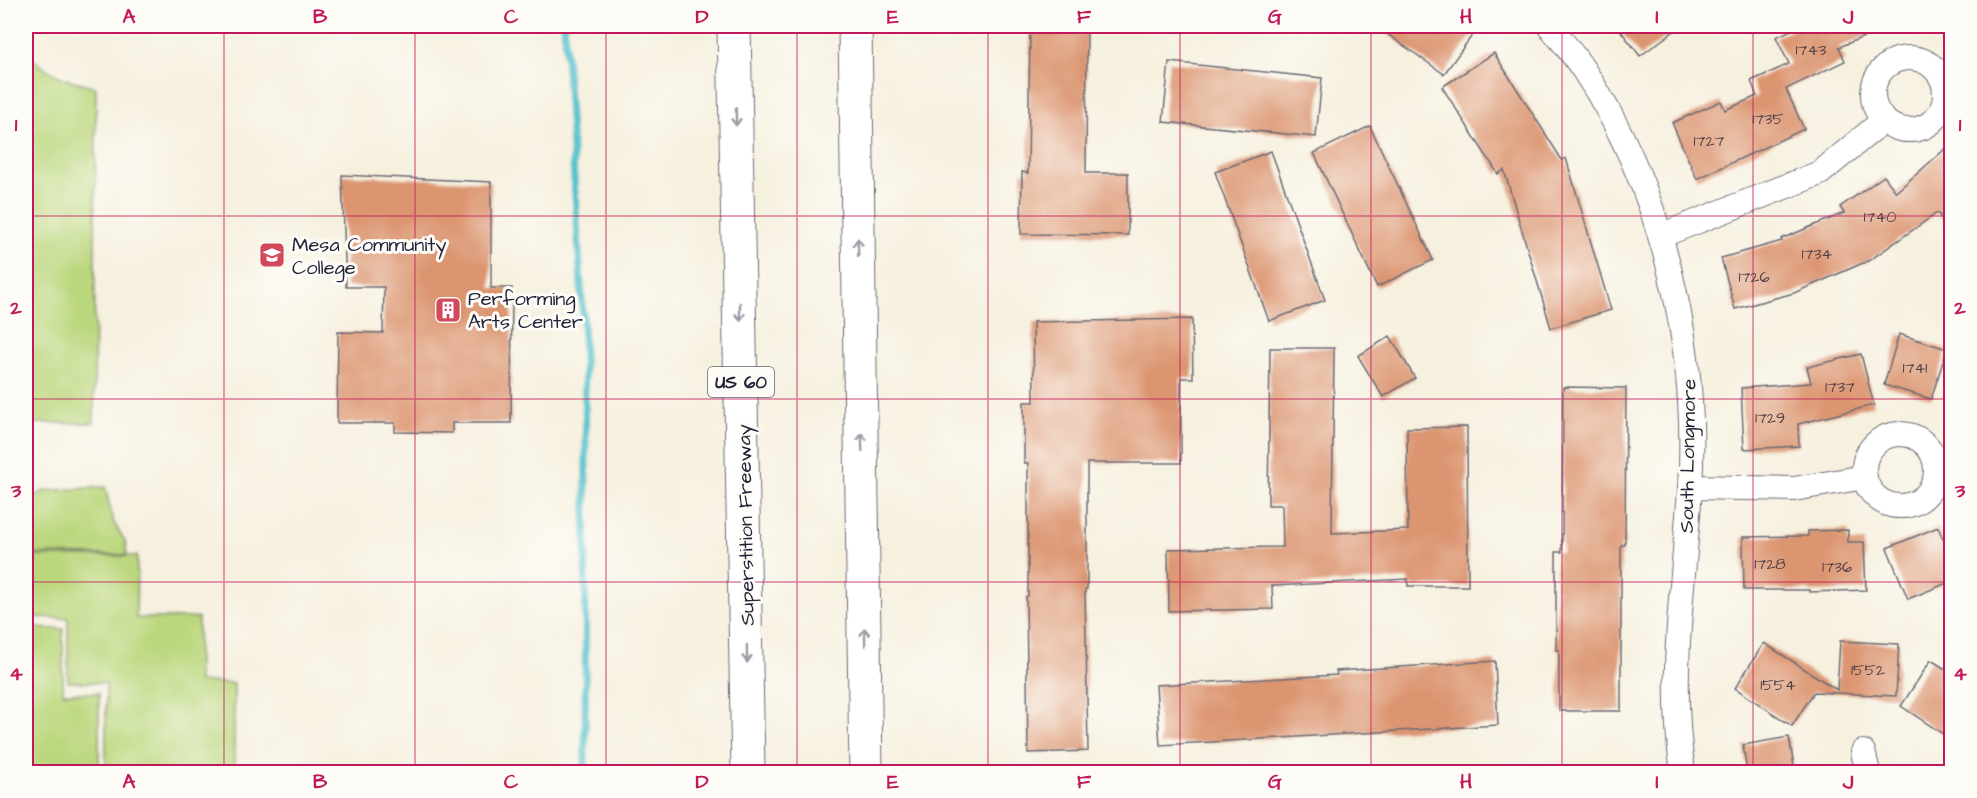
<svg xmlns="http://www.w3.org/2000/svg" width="1977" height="798" font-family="'Architects Daughter',sans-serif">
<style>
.green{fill:#bbd77d;stroke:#6e7c5c;stroke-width:1.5}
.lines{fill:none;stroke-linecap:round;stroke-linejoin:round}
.stream{stroke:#54c1cc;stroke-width:7}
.building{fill:#dc9571}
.minor-casing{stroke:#6c6a74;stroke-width:26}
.highway-casing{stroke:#6c6a74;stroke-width:35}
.minor{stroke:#fff;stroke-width:24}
.highway{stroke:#fff;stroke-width:33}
.oneway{stroke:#9c9ca7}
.grid{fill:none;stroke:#c2185b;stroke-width:1.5;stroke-opacity:0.55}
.labels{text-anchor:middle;stroke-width:6;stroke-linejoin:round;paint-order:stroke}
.number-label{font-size:16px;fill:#503f48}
.shield{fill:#fdfcf7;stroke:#646373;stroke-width:1.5}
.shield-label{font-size:18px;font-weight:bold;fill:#22223b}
.poi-label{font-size:20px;fill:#22223b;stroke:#fdfcf7;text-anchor:start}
.street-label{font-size:20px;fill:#22223b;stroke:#fdfcf7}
.neatline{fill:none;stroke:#c2185b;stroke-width:2}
.grid-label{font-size:20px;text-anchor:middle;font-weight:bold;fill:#c2185b}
</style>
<rect width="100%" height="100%" fill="#fdfcf7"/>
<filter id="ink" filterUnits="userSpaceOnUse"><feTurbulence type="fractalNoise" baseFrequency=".0167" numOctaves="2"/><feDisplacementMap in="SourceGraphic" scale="12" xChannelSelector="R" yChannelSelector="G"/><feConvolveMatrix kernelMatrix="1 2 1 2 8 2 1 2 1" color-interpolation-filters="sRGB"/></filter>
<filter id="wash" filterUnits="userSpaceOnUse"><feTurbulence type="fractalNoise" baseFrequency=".008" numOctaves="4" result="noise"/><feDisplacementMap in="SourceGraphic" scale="24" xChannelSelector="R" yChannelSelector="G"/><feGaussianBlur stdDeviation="1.35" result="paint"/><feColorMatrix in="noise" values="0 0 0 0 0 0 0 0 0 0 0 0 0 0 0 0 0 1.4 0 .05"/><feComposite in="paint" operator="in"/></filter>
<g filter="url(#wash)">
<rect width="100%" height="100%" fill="#f6f0de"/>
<g class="green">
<path d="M26,54c11,9 24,18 37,24 11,4 23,5 33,10l-2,335h-68z"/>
<polygon points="105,487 114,523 125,541 127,555 26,554 26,505 43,491"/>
<polygon points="26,556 137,556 136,618 198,618 198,682 234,683 234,772 106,772 106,683 68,682 68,618 26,617"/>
<polygon points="26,628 63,629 63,693 99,693 99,772 26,772"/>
</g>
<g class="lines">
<polyline class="stream" points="564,26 583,314 586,442 585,772"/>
</g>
<g id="blocks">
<g class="building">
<polygon points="1030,26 1087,26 1086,173 1128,173 1128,235 1021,234 1022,172 1028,173"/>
<polygon points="1376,26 1479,26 1444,74"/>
<polygon points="1617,26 1681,26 1640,56"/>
<polygon points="1800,26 1891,26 1839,47 1845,61 1786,89 1804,129 1697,179 1672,123 1721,101 1725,110 1757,96 1751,81 1789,64 1776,37"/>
<polygon points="1494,53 1562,160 1566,158 1611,310 1551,328 1504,170 1498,174 1442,87"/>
<polygon points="1169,62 1322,78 1316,137 1163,122"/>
<polygon points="1370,126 1433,260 1377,287 1314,153"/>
<polygon points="1952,143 1952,229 1937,213 1870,260 1794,293 1735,309 1721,258 1782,241 1781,239 1844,213 1840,207 1884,176 1896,192"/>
<polygon points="1271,151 1325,300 1269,321 1215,172"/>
<polygon points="342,175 491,182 491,288 512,288 511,423 452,423 452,433 395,432 395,423 337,423 338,332 383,333 384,287 346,287"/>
<polygon points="1192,319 1193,378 1181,378 1181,463 1087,463 1087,589 1085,589 1088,751 1028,753 1026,597 1028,596 1028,463 1024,463 1024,402 1034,402 1033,322"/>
<polygon points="1899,334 1947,349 1931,399 1884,385"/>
<polygon points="1390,336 1415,378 1383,397 1358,356"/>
<polygon points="1270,348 1334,348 1332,533 1408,530 1407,428 1467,427 1468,586 1408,586 1408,579 1272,586 1273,609 1169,611 1168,549 1283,547 1282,505 1268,505"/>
<polygon points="1861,354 1874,405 1798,424 1799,446 1744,449 1741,388 1811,383 1807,367"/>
<polygon points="1563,387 1626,388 1625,545 1621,545 1621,711 1559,711 1559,650 1556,650 1556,552 1562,552"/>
<polygon points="1938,527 1952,559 1952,581 1908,599 1887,548"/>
<polygon points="1848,530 1848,542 1864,542 1866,590 1810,592 1810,590 1744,590 1743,537 1808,536 1808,531"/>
<polygon points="1840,641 1899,644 1896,696 1814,692 1792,726 1735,688 1764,643 1837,690"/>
<polygon points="1931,660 1952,673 1952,740 1901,706"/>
<polygon points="1495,661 1498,725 1160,745 1156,685 1337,675 1336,671"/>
<polygon points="1789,737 1795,772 1747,772 1743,745"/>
</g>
</g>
</g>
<g filter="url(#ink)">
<use href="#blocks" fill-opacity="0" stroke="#6c6a74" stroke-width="1.5"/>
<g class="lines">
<defs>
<g id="minor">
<path d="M1550,26c11,14 23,28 33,43 79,119 116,277 107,419 -6,95 -22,190 -7,284"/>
<circle cx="1909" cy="94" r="36"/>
<polyline points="1660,236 1820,173 1884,120"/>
<circle cx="1900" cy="470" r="36"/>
<polyline points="1690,487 1794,489 1865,477"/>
<polyline points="1863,752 1868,772"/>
</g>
<g id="highway">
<polyline points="734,26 748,772"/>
<polyline points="855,26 866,772"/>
</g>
</defs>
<use href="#minor" class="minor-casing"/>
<use href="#highway" class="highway-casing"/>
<use href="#minor" class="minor"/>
<use href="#highway" class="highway"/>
</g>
<defs><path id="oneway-shaft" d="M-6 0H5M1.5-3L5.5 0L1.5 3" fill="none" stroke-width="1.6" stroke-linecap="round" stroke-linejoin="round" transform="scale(1.5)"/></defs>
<g class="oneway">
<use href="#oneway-shaft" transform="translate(736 117) rotate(89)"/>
<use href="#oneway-shaft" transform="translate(858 247) rotate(-91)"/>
<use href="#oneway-shaft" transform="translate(740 312) rotate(89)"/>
<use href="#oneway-shaft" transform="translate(862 442) rotate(-91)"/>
<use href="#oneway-shaft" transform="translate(865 637) rotate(-91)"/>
<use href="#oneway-shaft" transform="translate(747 654) rotate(89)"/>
</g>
</g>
<path class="grid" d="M224,26v746M415,26v746M606,26v746M797,26v746M988,26v746M1180,26v746M1371,26v746M1562,26v746M1753,26v746M26,216h1926M26,399h1926M26,582h1926"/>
<defs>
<symbol id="university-square" viewBox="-11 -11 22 22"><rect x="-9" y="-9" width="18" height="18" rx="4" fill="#d1495b" stroke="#fdfcf7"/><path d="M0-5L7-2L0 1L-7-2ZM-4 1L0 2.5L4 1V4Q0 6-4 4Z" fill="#fff"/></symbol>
<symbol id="building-square" viewBox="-11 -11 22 22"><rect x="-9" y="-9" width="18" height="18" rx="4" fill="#d1495b" stroke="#fdfcf7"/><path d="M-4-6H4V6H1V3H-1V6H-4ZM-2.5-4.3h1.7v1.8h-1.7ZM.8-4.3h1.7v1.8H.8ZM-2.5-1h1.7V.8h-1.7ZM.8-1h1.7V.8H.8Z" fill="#fff"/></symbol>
</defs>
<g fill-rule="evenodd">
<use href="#university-square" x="257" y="240" width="30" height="30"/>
<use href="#building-square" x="433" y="295" width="30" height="30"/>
</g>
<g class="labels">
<g class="number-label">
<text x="1811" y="55">1743</text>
<text x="1768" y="124">1735</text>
<text x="1709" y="146">1727</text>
<text x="1880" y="222">1740</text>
<text x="1817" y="259">1734</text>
<text x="1754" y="282">1726</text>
<text x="1915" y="373">1741</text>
<text x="1840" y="392">1737</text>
<text x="1770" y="423">1729</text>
<text x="1770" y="569">1728</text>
<text x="1837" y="572">1736</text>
<text x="1868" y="675">1552</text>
<text x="1778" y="690">1554</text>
</g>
<rect class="shield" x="708" y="367" width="66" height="30" rx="4.5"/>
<g class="shield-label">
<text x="741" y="388">US 60</text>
</g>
<g class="poi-label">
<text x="292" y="251">Mesa Community<tspan x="292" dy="23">College</tspan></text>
<text x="468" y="305">Performing<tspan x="468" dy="23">Arts Center</tspan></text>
</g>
<g class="street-label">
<text transform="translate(1687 456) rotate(-89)" y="7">South Longmore</text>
<text transform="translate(745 525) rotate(-91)" y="7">Superstition Freeway</text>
</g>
</g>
<rect width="1977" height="798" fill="none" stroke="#fdfcf7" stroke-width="66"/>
<rect x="33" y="33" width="1911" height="732" class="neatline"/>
<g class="grid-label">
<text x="129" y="23">A</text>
<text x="320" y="23">B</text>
<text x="511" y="23">C</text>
<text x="702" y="23">D</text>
<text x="893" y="23">E</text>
<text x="1084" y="23">F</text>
<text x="1275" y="23">G</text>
<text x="1466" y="23">H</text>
<text x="1657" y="23">I</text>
<text x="1848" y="23">J</text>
<text x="16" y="131">1</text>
<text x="1960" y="131">1</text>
<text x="16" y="314">2</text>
<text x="1960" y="314">2</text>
<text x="16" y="497">3</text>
<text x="1960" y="497">3</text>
<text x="16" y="680">4</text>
<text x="1960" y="680">4</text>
<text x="129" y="788">A</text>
<text x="320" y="788">B</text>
<text x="511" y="788">C</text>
<text x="702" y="788">D</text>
<text x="893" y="788">E</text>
<text x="1084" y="788">F</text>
<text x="1275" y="788">G</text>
<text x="1466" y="788">H</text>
<text x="1657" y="788">I</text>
<text x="1848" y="788">J</text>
</g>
</svg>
